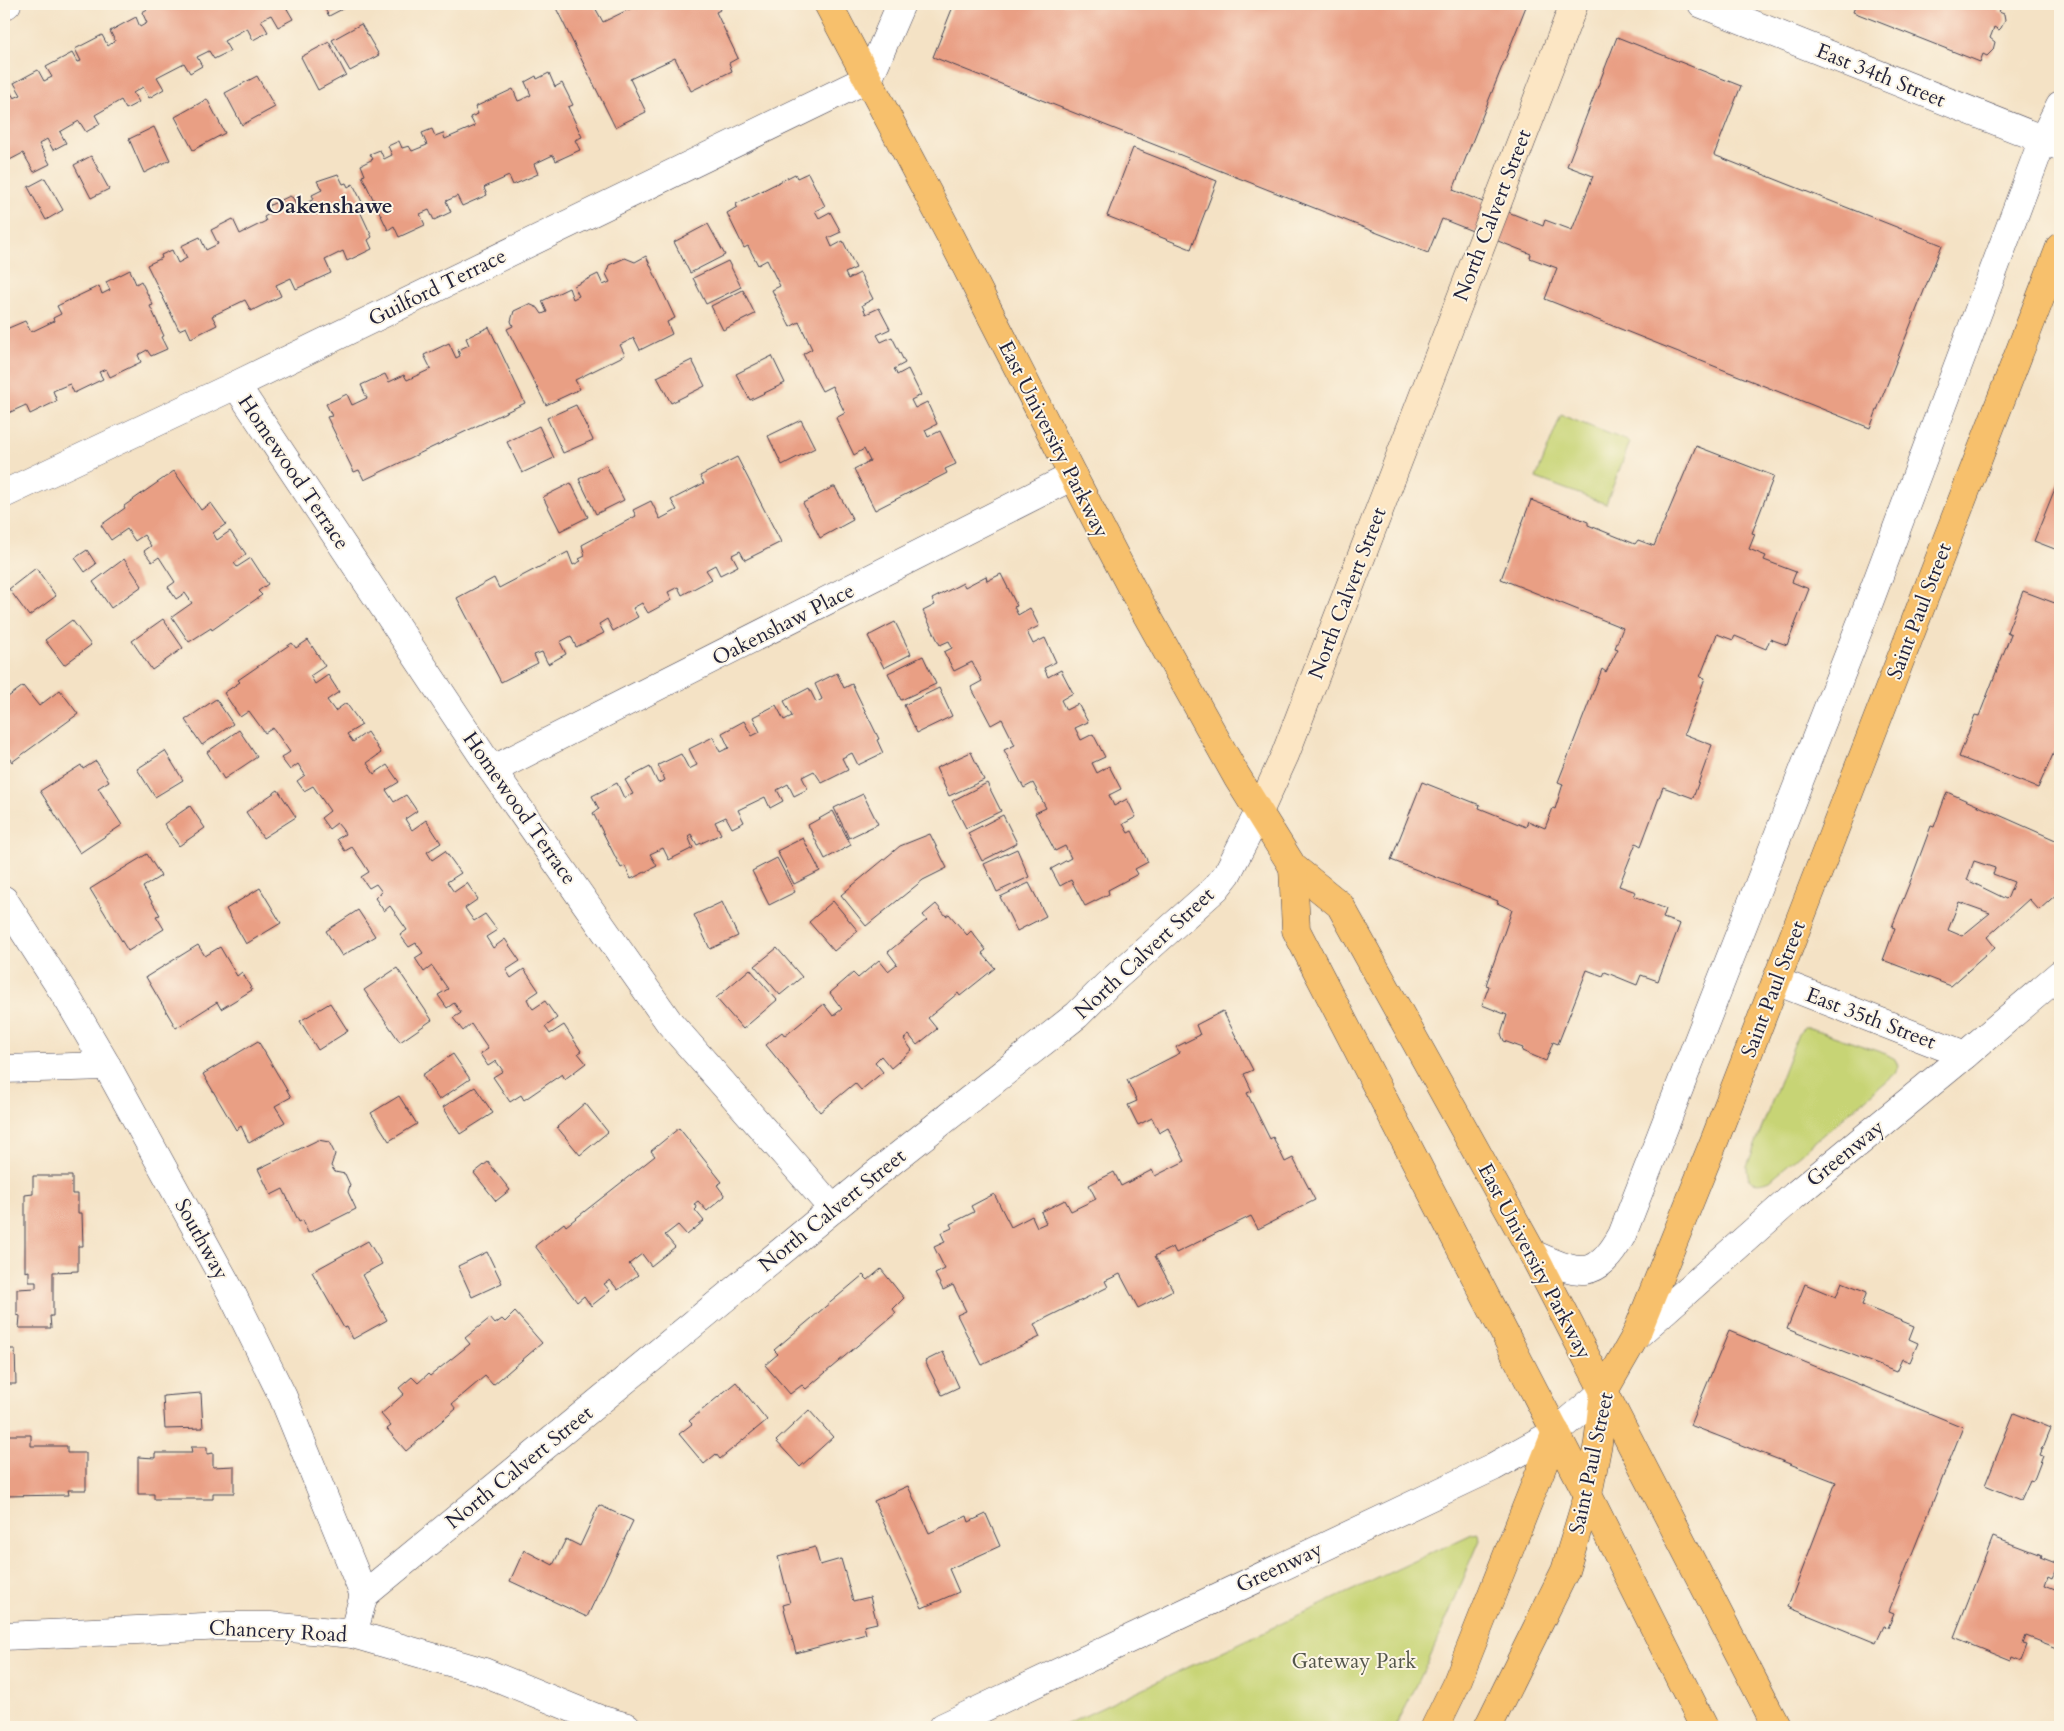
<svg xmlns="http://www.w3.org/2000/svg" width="2064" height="1731" font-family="Cardo,serif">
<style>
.green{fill:#c7d475;stroke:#747b58}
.building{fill:#e99f84;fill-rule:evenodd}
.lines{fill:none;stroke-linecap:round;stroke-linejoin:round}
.minor-casing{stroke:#423f50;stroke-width:29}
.secondary-casing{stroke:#423f50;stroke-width:29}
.primary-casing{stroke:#423f50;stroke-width:29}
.minor{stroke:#fff;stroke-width:28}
.secondary{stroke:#fce6c4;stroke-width:28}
.primary{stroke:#f7c06c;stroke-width:28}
.labels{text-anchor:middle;stroke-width:4;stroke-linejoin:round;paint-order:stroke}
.street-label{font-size:21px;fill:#22223b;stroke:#fcf5e5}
.park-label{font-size:21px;fill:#54574c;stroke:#fcf5e5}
.neighbourhood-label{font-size:22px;font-weight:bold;fill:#22223b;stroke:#fcf5e5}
</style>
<rect width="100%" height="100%" fill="#fcf5e5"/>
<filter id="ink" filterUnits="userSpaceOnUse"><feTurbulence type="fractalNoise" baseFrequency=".02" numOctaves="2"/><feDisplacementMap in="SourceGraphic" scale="10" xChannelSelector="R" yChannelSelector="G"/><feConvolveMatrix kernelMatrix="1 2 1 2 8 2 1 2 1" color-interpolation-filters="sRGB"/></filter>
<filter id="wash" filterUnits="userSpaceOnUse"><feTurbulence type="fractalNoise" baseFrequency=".0096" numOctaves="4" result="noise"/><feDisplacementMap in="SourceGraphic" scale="20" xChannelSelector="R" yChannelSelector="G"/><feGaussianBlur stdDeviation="1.12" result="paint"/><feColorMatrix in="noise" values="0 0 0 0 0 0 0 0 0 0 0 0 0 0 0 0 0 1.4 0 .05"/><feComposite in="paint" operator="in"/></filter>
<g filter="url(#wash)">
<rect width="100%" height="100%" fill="#f4e2c5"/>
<g class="green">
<polygon points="1561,415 1630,442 1606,504 1536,478"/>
<path d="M1804,1028h6l76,26 9,5 3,7 -3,7 -125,107c-15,6 -23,3 -23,-14l51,-132z"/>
<path d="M1479,1533l1,7c-27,62 -52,128 -85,187h-334l411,-193z"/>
</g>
<g id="blocks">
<g class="building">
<polygon points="157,4 171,4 174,8 180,5 179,4 292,4 286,7 293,19 278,27 271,15 261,20 268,32 253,40 247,28 224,41 230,51 214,59 209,51 197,57 202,66 190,73 184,63 157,77 164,89 149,98 143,87 133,93 139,102 126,109 121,100 95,115 100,124 86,132 79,121 60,132 66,143 53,150 47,139 39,144 50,164 34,172 23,153 4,163 4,91 8,88 14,98 21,95 14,83 38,70 44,81 52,77 46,67 72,53 77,62 81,61 75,49 102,35 108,46 115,41 110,31 136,17 140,27 147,23 142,12"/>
<polygon points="322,4 352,4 329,16"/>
<polygon points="554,4 593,4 603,22 640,4 717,4 720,10 716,12 738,58 729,63 732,71 691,91 675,58 630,79 646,112 615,127"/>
<polygon points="954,4 1527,4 1453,190 1543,226 1545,220 1572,230 1593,176 1567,166 1617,37 1741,86 1714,155 1942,245 1870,428 1545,299 1557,268 1530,258 1531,254 1442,219 1428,253 933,57"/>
<polygon points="1856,4 2002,4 1999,12 2004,14 2005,20 2001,28 1999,30 1994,27 1992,33 1990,38 1995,42 1993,50 1987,56 1983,54 1980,62 1853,12"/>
<polygon points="361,24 379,55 350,71 332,40"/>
<polygon points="329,42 346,75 318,90 301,57"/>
<polygon points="549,73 555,87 562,83 573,105 568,107 582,137 575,140 580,150 556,161 553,155 534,164 538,174 513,185 509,176 485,187 484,188 487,195 462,206 457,196 453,198 446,201 451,212 434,220 429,210 420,214 425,225 399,237 394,226 388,230 362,176 365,175 361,165 373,159 370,154 380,150 384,159 392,155 388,146 399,141 402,148 409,146 412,151 427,145 422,133 432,129 435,136 443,133 445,139 475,126 470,117 478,114 475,107 513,89 518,101 521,100 531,95 525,82 536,76 537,79"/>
<polygon points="257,76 275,107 242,125 225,93"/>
<polygon points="207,99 225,133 193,150 175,117"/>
<polygon points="154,127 170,160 144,173 129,139"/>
<polygon points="1133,148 1217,181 1191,249 1107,216"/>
<polygon points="91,156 109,189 91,198 74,165"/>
<polygon points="808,173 825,206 815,211 819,218 830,212 841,232 828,238 832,247 843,241 856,268 845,273 848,279 860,273 873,299 862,305 866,314 879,308 890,329 877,335 881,342 892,337 905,363 894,369 896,372 897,375 908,369 921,395 911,400 915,408 927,402 937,424 925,430 928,437 940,431 956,464 945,469 947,473 875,510 854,469 870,461 864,449 854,455 836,418 845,413 832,386 822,391 814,376 803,354 812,349 799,322 790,327 782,311 772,290 780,286 767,260 758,265 748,246 744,248 727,213 737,207 736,204 795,174 797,178"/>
<polygon points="338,174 343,184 346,183 348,187 353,184 363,204 358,207 372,237 368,240 372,249 347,261 343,251 325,260 331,273 296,289 291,278 276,285 281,296 251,311 245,300 212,316 217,325 191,338 186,327 179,330 147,265 162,258 161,255 172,250 178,263 187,258 181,246 200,237 206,250 218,244 211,230 233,219 240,234 266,221 264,217 271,213 268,206 290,196 293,198 297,208 314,199 312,195 322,190 317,181"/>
<polygon points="45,178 63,210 46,220 28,187"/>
<polygon points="708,224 725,255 690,273 674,242"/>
<polygon points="646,256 675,318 667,322 672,334 640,350 634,338 620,345 625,355 575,380 580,389 546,405 507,329 513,326 511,321 514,311 529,304 538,308 542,314 547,312 542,301 569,288 573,299 579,296 574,286 598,274 603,285 610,282 606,274 609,265 625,258 635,262"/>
<polygon points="728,261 741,287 706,304 693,278"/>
<polygon points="130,270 136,284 141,281 153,305 150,306 164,336 161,337 167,349 151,356 147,350 138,355 141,362 110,377 106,369 99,372 103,379 74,393 70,384 67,385 53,391 57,401 30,414 26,405 4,415 4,330 25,321 31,332 54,321 53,318 61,314 57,306 99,286 102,294 110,290 106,282"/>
<polygon points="743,290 755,314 723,330 711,306"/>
<polygon points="489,327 525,403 364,480 359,470 354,472 327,417 332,416 326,404 347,394 352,405 367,398 361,385 385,374 389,382 404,375 407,380 431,369 424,355 449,343 456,358 460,356 458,350 469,345 466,338"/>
<polygon points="772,356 785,383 750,400 736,374"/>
<polygon points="692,360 705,386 671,403 657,377"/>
<polygon points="576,405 593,440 563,453 547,418"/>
<polygon points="801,420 815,448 782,465 768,436"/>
<polygon points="539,426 554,458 522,473 507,442"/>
<polygon points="1696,446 1774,476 1752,533 1755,534 1749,549 1766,556 1764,560 1796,572 1792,582 1809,589 1787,645 1770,639 1766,649 1735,636 1733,640 1717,634 1700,677 1705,678 1684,734 1712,745 1693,798 1663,787 1641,846 1636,843 1619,886 1636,892 1634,896 1666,909 1663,918 1680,924 1658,981 1641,975 1637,985 1605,972 1603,976 1587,970 1558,1044 1553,1042 1546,1061 1522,1051 1523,1048 1504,1041 1501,1034 1507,1015 1482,1005 1489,986 1486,985 1512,910 1497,903 1498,901 1391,860 1422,782 1480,805 1479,808 1526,827 1528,821 1545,828 1553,808 1555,809 1563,784 1558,782 1602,669 1606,672 1618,649 1615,648 1623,628 1501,579 1531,500 1588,522 1588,525 1635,544 1638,540 1654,546"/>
<polygon points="737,457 781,542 745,560 740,551 732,555 738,566 720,575 715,565 706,570 712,579 682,595 678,587 668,592 672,600 648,613 642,603 633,608 638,617 613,631 607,619 599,624 604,633 576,647 571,636 560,642 566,654 548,664 542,652 534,655 538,663 501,682 457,598 494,578 499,588 568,552 573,565 581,561 579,559 585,556 582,545 636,516 633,510 651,501 660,519 677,510 671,500 704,483 700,476"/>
<polygon points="606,465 624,500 596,514 579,479"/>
<polygon points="174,471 201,510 211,503 226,524 213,533 217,540 230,531 246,554 234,563 237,567 251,558 268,584 258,591 262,595 212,630 211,628 189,642 172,617 192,603 185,593 176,599 168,587 175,582 159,557 152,562 144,551 151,546 144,535 135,541 127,529 111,540 101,525 125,508 124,506"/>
<polygon points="2060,476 2060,551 2034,541"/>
<polygon points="571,483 588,517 560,531 543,497"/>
<polygon points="833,487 835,487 853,520 820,538 803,503"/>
<polygon points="87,550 96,564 85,572 75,558"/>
<polygon points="124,559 142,586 111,608 93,582"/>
<polygon points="36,568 56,596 29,616 9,589"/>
<polygon points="1001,574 1017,606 1014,607 1018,615 1030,608 1039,626 1027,632 1033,644 1045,638 1056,662 1044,668 1048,677 1061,670 1073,693 1061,700 1066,710 1078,704 1088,722 1075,728 1081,740 1093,734 1105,757 1092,763 1097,773 1109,766 1121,789 1109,795 1114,806 1127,799 1136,817 1123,824 1128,833 1132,831 1148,862 1135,869 1138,874 1108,890 1109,894 1085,906 1071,880 1060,886 1051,869 1071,858 1065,846 1055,851 1035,813 1046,808 1033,783 1024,788 1004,750 1015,745 1002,719 991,725 971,687 982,681 972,662 954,671 944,652 952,648 950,643 949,641 940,645 923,611 935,605 932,599 963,583 965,587 986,576 987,581"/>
<polygon points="2023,591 2060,605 2060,739 2038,788 1959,757 1975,715 1979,716 2011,634 2007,632"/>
<polygon points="163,619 183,648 152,670 132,641"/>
<polygon points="72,620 91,645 64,665 45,640"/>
<polygon points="895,622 911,654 884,668 868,636"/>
<polygon points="308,640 325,666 310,676 311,677 315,684 328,675 339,692 327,700 335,711 346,703 362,725 347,734 353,742 367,732 381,753 367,763 374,774 387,765 399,782 386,790 394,802 406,795 417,811 405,819 410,827 412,830 426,820 441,843 427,852 432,860 445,851 461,873 447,882 454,892 467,883 478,899 465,908 469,914 474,921 485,914 497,930 486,937 493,948 505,939 520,961 506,970 511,978 524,969 539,991 527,999 530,1005 533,1009 545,1001 557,1018 545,1027 548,1031 550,1034 564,1025 581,1051 578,1053 586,1063 565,1079 562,1074 524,1100 521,1095 510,1102 493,1077 503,1071 496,1061 488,1066 480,1054 488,1049 471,1024 463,1031 453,1018 461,1013 459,1010 454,1003 447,1008 438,995 448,989 432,966 424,972 415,958 423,953 416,943 409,947 400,935 407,930 390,906 384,911 375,898 382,892 376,884 369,888 361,877 369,872 362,861 352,847 345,851 337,839 345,834 342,829 337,823 329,829 321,818 330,811 313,786 304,791 297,781 305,775 298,764 290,770 281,758 290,752 273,728 265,733 249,711 240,717 224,693 240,682 238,680 292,643 296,648"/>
<polygon points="923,656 936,684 901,700 888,673"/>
<polygon points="837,673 844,688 852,684 879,739 877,740 883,753 858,765 852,753 842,758 848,770 822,783 814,771 802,777 808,789 794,796 788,784 777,790 783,801 770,808 765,797 738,810 744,822 732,828 726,817 715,822 721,834 697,845 691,834 688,836 693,848 669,860 663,848 650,854 657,866 631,879 625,866 621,868 593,813 599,809 592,796 617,783 624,798 633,794 625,780 650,767 658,783 665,780 658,765 681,754 689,769 697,765 689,749 713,737 720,752 726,749 729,748 722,733 744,721 752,736 760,732 753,717 776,705 784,720 792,716 784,701 809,688 816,702 819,701 822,699 815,684"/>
<polygon points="23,686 39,706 60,690 78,714 12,762 4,751 4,700"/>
<polygon points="939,688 952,716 917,733 904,705"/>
<polygon points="216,699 233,724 202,745 185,720"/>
<polygon points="239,730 257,757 224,779 207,752"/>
<polygon points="165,751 183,780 155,797 137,769"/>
<polygon points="971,752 984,780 949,796 936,768"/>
<polygon points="96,761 109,781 98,788 122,825 80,853 40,791 81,765 83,769"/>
<polygon points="987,783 1001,811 966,828 952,801"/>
<polygon points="278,790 296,817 263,838 246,812"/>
<path d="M1947,792l113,50v49l-21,19 -10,-11 -42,38 8,10 -44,39 -68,-26 12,-32 -3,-1 20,-50 19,-51 3,1zM1974,861l21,7 -2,6 21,8 -6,15 -2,2 -39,-19zM1959,902l31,11 -28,23 -14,-6z"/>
<polygon points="863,794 878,824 849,838 834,808"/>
<polygon points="190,806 205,828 179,846 164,824"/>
<polygon points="833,811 851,845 825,859 808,825"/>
<polygon points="1003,815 1017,843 982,861 968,833"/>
<polygon points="930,834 947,868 923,880 866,926 841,895 900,846"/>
<polygon points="803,838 820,871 794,884 777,851"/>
<polygon points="1017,849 1029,877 997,892 984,864"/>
<polygon points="147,854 161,876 143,887 160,915 156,916 164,929 128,951 90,889"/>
<polygon points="777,858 795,892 769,905 752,871"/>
<polygon points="1029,883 1046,916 1017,931 1000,897"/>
<polygon points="260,888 281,923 246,944 226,909"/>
<polygon points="833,901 858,931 834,951 809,922"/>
<polygon points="722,902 738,936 710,949 694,915"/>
<polygon points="936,904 946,916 949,914 967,935 971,931 986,950 982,953 995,968 960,996 958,993 928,1018 937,1029 917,1045 909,1035 904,1039 912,1050 891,1068 881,1056 875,1062 883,1072 861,1090 855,1083 820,1112 766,1045 782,1032 785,1036 824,1004 833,1016 842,1009 830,993 853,973 858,978 879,960 888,971 897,964 888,952 927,920 923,915"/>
<polygon points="358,910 375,936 342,956 326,931"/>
<polygon points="198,945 205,956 220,947 237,976 242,972 252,990 221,1009 217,1002 176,1028 146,977"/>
<polygon points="777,948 802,977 780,995 755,966"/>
<polygon points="397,968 432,1020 400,1042 364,990"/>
<polygon points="750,969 777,1000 743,1029 716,998"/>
<polygon points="330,1003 348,1031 318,1050 300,1021"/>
<polygon points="1223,1011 1253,1070 1244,1074 1252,1091 1247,1093 1270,1139 1273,1137 1285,1162 1293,1158 1315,1200 1258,1229 1251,1216 1176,1253 1173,1247 1155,1256 1173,1290 1138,1308 1120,1274 1105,1281 1108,1287 1034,1324 1040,1337 982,1365 957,1315 966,1311 953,1285 943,1290 935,1274 945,1269 934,1247 945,1242 941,1233 952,1228 950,1224 974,1212 971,1206 994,1194 1011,1227 1032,1216 1037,1227 1046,1223 1041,1212 1065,1200 1071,1211 1096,1199 1089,1185 1114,1172 1121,1186 1152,1170 1155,1176 1185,1161 1168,1128 1159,1133 1152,1118 1138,1125 1128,1105 1137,1101 1127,1080 1180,1053 1176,1047 1200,1035 1196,1025"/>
<polygon points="258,1041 291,1097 275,1106 285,1122 249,1143 241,1126 236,1130 203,1074"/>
<polygon points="453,1054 470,1079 439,1100 422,1075"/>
<polygon points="475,1087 493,1113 460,1134 443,1107"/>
<polygon points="399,1096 417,1124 389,1141 371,1113"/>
<polygon points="585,1103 608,1132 580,1155 557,1127"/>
<polygon points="679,1128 722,1182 717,1185 725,1196 707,1211 698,1201 694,1204 697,1208 695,1210 704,1221 687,1235 678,1225 665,1235 675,1247 651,1266 642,1254 638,1257 629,1264 638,1275 618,1290 610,1280 604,1284 610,1291 591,1306 584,1296 577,1302 535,1246 564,1223 566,1226 655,1156 651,1151"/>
<polygon points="318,1140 329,1142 335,1154 331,1166 335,1172 345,1174 350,1185 348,1192 356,1209 308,1233 303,1220 299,1222 283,1189 271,1195 258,1169"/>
<polygon points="488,1162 510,1190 496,1201 474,1173"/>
<polygon points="33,1176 72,1176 72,1194 78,1194 78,1213 82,1213 83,1246 78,1246 78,1271 53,1272 53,1316 50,1316 51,1328 19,1328 20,1316 17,1315 17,1289 36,1288 36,1282 29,1282 29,1271 25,1272 25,1195 33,1194"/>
<polygon points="368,1241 382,1264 362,1275 387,1320 353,1339 347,1327 344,1328 312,1272"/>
<polygon points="487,1252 502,1283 472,1297 458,1266"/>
<polygon points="881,1269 904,1298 893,1309 896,1313 806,1389 802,1385 790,1394 765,1365 778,1354 774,1350 863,1275 868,1280"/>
<polygon points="1842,1282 1867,1292 1862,1305 1914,1326 1909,1339 1918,1343 1910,1362 1902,1359 1896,1372 1787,1329 1805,1284 1836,1297"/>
<polygon points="515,1312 542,1343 493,1385 485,1376 452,1404 456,1409 406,1451 387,1429 391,1426 381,1414 404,1394 399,1388 412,1377 418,1383 428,1374 430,1376 470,1344 465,1338 490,1318 495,1324 502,1319 505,1322"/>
<polygon points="1729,1331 1963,1427 1889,1611 1894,1613 1888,1627 1884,1626 1876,1643 1788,1607 1836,1482 1690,1425"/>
<polygon points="4,1349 15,1349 16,1384 4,1384"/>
<polygon points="943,1352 959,1387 942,1395 925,1361"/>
<polygon points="736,1382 767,1420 720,1459 716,1454 704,1464 679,1434 692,1424 689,1421"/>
<polygon points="201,1393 203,1428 165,1429 163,1396"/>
<polygon points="809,1410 833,1437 800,1467 776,1441"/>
<polygon points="2014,1413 2051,1428 2040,1455 2043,1456 2035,1477 2033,1481 2030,1480 2021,1500 1985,1485"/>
<polygon points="4,1435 31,1435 31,1446 67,1446 67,1453 86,1453 86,1490 68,1490 69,1495 4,1496"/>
<polygon points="191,1447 207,1447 207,1454 213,1453 213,1467 234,1466 234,1493 213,1493 213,1499 154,1499 154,1494 138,1494 138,1457 155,1458 155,1453 192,1453"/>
<polygon points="908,1486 929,1533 967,1516 969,1522 986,1514 1000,1546 949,1569 959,1592 922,1608 874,1501"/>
<polygon points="599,1505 633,1521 587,1617 510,1581 524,1550 553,1565 566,1539 580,1546"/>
<polygon points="1993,1537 2041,1555 2040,1557 2058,1564 2052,1578 2048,1576 2045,1585 2060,1591 2060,1649 2026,1636 2023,1644 2027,1645 2021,1661 2012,1657 2011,1660 1954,1637"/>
<polygon points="815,1547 820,1565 841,1559 853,1601 870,1597 877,1623 864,1626 866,1634 796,1653 783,1605 790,1603 778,1557"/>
</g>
</g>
</g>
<g filter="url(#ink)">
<use href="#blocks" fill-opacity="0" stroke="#423f50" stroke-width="1"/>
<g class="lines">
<defs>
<g id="minor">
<polyline points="1702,4 2059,146"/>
<polyline points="4,6 7,4"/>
<polyline points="236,385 492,770 669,1022 833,1209"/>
<polyline points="4,494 236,385 869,78 901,4"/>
<polyline points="492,770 1073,476"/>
<polyline points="4,900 69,1001 107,1066 231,1292 283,1397 364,1595"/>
<polyline points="1776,981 1965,1055"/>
<polyline points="4,1069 107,1066"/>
<path d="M1533,1254c44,19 62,30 89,-19l246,-630 175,-466 17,-34"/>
<polyline points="1635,1337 1795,1195 1965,1055 2060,974"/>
<polyline points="353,1634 364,1595 873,1176 1077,1015 1107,985 1216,888 1227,874 1259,812"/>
<polyline points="4,1636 226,1626 270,1626 353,1634 484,1672 599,1719 627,1727"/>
<polyline points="943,1727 1493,1467 1556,1432 1604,1391"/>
</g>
<polyline id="secondary" points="1259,812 1285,755 1574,4"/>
<g id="primary">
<polyline points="828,4 951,237 1073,476 1130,585 1237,777 1293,867 1340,905 1533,1254 1777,1727"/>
<polyline points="1293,867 1296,930 1588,1495 1704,1727"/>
<polyline points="1435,1727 1457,1682 1556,1432"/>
<polyline points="1488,1727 1565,1571 1588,1495 1598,1443 1604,1391 1635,1337 1715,1139 2060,247"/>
</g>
</defs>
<use href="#minor" class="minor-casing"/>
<use href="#secondary" class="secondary-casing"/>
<use href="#primary" class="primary-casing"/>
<use href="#minor" class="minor"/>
<use href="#secondary" class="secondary"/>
<use href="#primary" class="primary"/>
</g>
</g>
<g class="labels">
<g class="street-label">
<text transform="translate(1881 75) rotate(22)" y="7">East 34th Street</text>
<text transform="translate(1492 215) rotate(-69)" y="7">North Calvert Street</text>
<text transform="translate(437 287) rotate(-26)" y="7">Guilford Terrace</text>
<text transform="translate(1054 439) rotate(63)" y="7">East University Parkway</text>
<text transform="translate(294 472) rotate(56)" y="7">Homewood Terrace</text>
<text transform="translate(1347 593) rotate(-69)" y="7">North Calvert Street</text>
<text transform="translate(1919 611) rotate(-69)" y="7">Saint Paul Street</text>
<text transform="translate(783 624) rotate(-27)" y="7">Oakenshaw Place</text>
<text transform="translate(520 808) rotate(55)" y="7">Homewood Terrace</text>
<text transform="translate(1144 953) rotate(-43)" y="7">North Calvert Street</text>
<text transform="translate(1773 989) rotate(-69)" y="7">Saint Paul Street</text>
<text transform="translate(1871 1018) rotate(21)" y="7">East 35th Street</text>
<text transform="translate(1845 1153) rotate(-39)" y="7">Greenway</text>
<text transform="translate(832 1210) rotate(-39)" y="7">North Calvert Street</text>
<text transform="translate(202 1239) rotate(61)" y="7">Southway</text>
<text transform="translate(1535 1261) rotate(62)" y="7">East University Parkway</text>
<text transform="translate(1591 1463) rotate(-78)" y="7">Saint Paul Street</text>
<text transform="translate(519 1467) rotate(-39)" y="7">North Calvert Street</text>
<text transform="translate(1279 1567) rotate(-25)" y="7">Greenway</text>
<text transform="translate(278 1631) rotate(3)" y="7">Chancery Road</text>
</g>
<g class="park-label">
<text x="1354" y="1668">Gateway Park</text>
</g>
<g class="neighbourhood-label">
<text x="329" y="213">Oakenshawe</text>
</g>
</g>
<rect width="2064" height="1731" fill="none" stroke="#fcf5e5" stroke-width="20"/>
</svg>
